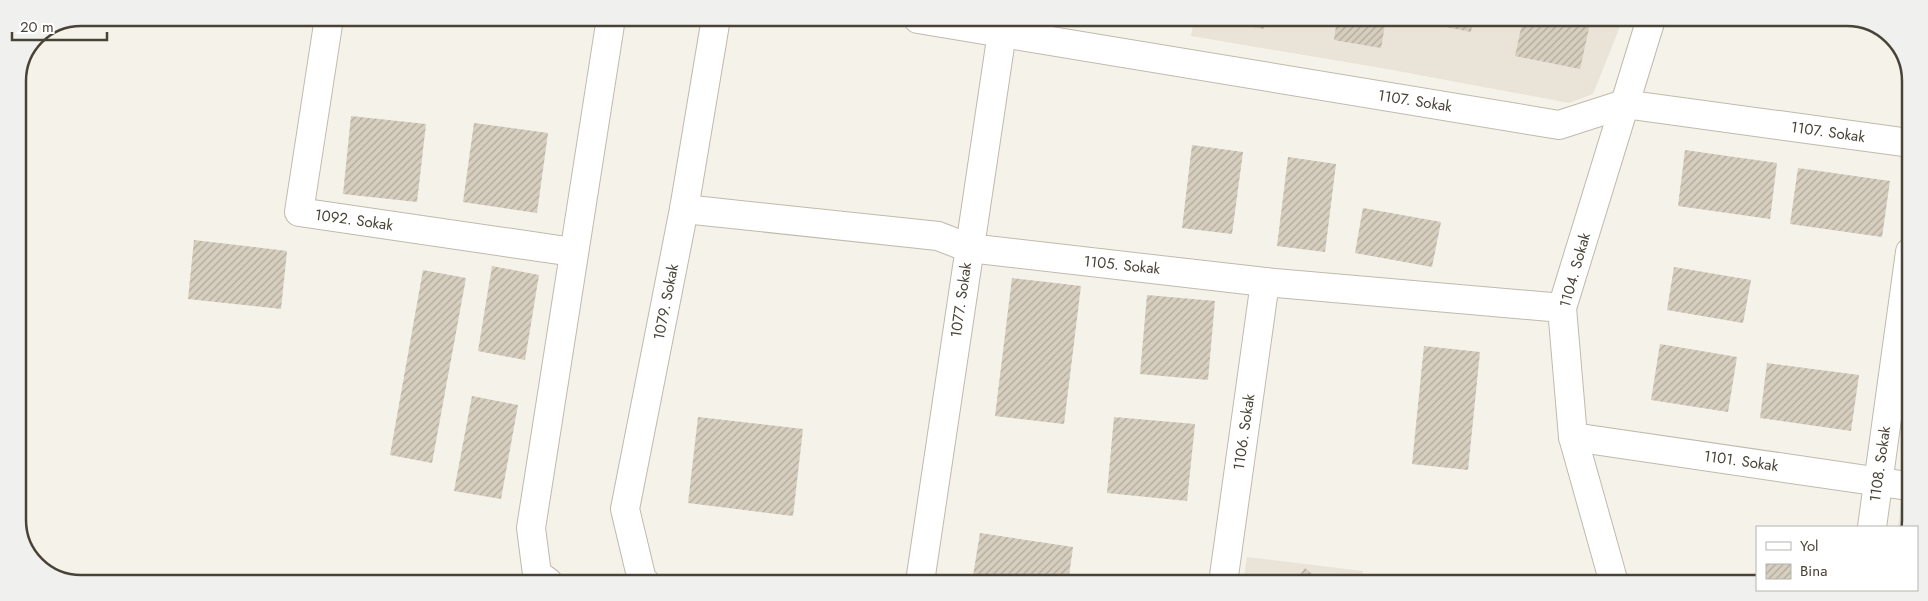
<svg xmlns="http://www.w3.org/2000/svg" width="1928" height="601" font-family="Jost,sans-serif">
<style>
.residential{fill:#e9e4d7}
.building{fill:url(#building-hatch)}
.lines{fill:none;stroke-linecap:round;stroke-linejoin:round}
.street-casing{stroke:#c0baac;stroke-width:30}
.street{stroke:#fff;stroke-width:28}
.labels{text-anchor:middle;stroke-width:5;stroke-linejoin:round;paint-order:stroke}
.street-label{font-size:15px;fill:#494337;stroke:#fff}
.rim{fill:none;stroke:#494337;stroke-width:2.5}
</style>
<defs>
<pattern id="building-hatch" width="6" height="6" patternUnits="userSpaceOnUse" patternTransform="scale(1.25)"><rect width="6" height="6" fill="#d6cebe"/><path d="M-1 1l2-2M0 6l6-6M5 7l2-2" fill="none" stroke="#b0a99b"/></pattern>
</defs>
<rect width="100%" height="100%" fill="#f5f2e9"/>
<g class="residential">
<polygon points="1194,19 1623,19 1593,94 1569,103 1387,69 1191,36"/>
<polygon points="1902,496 1908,497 1908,527 1898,527"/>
<polygon points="1247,557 1363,571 1362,583 1243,583"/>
</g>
<g class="building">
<polygon points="1212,19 1266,19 1264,29"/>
<polygon points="1337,19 1386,19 1381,48 1334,40"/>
<polygon points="1405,19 1473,19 1471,32"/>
<polygon points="1523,19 1591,19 1580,69 1515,56"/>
<polygon points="351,116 426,124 417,202 343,194"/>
<polygon points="474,123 548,133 537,213 463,202"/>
<polygon points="1192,145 1243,152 1232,234 1182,228"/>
<polygon points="1685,150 1777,163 1770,219 1678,206"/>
<polygon points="1288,157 1336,164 1325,252 1277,246"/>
<polygon points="1798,168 1890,181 1882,237 1790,224"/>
<polygon points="1363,208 1441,222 1432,267 1355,253"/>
<polygon points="194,240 287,251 281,309 188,299"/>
<polygon points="492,266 539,275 525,360 478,351"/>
<polygon points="1674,267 1751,280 1743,323 1667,310"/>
<polygon points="423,270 466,278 432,463 390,455"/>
<polygon points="1012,278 1081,286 1064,424 995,416"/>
<polygon points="1147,295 1215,301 1208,380 1140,374"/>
<polygon points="1660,344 1737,357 1728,412 1651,400"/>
<polygon points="1424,346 1480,352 1468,470 1412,464"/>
<polygon points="1767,363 1859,375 1851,431 1760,418"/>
<polygon points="472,396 518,405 501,499 454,491"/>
<polygon points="698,417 803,429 793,516 688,503"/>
<polygon points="1114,417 1195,424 1187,501 1107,493"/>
<polygon points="980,533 1073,547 1068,583 972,582"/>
<polygon points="1305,568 1320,581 1325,575 1334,583 1294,583"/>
<polygon points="1097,577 1128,581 1128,583 1097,583"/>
</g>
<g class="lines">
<defs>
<g id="street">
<polyline points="329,18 299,212 573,252"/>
<polyline points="918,19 1559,125 1624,104 1910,143"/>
<polyline points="684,209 938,236 969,248 1265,282 1562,308"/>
<polyline points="1573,437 1908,486"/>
<polyline points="1872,527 1910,252"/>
<polyline points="548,582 537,574 531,528 611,18"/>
<polyline points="645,582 642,580 625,509 684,209 716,18"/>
<polyline points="920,582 1004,19"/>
<polyline points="1223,583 1265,282"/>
<polyline points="1614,583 1573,437 1562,308 1651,19"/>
</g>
</defs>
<use href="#street" class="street-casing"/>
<use href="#street" class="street"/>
</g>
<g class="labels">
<g class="street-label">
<text transform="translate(1415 101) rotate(9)" y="5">1107. Sokak</text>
<text transform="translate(1828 132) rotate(8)" y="5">1107. Sokak</text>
<text transform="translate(354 220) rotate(8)" y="5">1092. Sokak</text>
<text transform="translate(1122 265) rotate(6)" y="5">1105. Sokak</text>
<text transform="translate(1575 270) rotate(-74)" y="5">1104. Sokak</text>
<text transform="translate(961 300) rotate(-82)" y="5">1077. Sokak</text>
<text transform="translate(666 302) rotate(-79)" y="5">1079. Sokak</text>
<text transform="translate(1244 432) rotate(-82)" y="5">1106. Sokak</text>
<text transform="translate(1741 461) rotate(8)" y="5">1101. Sokak</text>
<text transform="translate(1880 464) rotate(-82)" y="5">1108. Sokak</text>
</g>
</g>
<path d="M0 0H1928V601H0ZM81 26H1847A55 55 0 0 1 1902 81V520A55 55 0 0 1 1847 575H81A55 55 0 0 1 26 520V81A55 55 0 0 1 81 26Z" fill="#f0f0ef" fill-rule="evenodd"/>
<path class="rim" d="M81 26H1847A55 55 0 0 1 1902 81V520A55 55 0 0 1 1847 575H81A55 55 0 0 1 26 520V81A55 55 0 0 1 81 26Z"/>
<rect x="1756" y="526" width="162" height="65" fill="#ffffff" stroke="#b6b4af"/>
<rect x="1766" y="542" width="25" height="8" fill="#ffffff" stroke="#b6b4af"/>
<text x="1800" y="551" font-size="15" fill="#494337">Yol</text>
<rect x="1766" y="564" width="25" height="15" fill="url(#building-hatch)" stroke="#b6b4af"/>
<text x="1800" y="576" font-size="15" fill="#494337">Bina</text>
<path d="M12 32v8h95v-8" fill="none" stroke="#494337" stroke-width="2.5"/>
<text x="20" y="32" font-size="15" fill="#494337" stroke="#ffffff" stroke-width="4" paint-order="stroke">20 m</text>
</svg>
